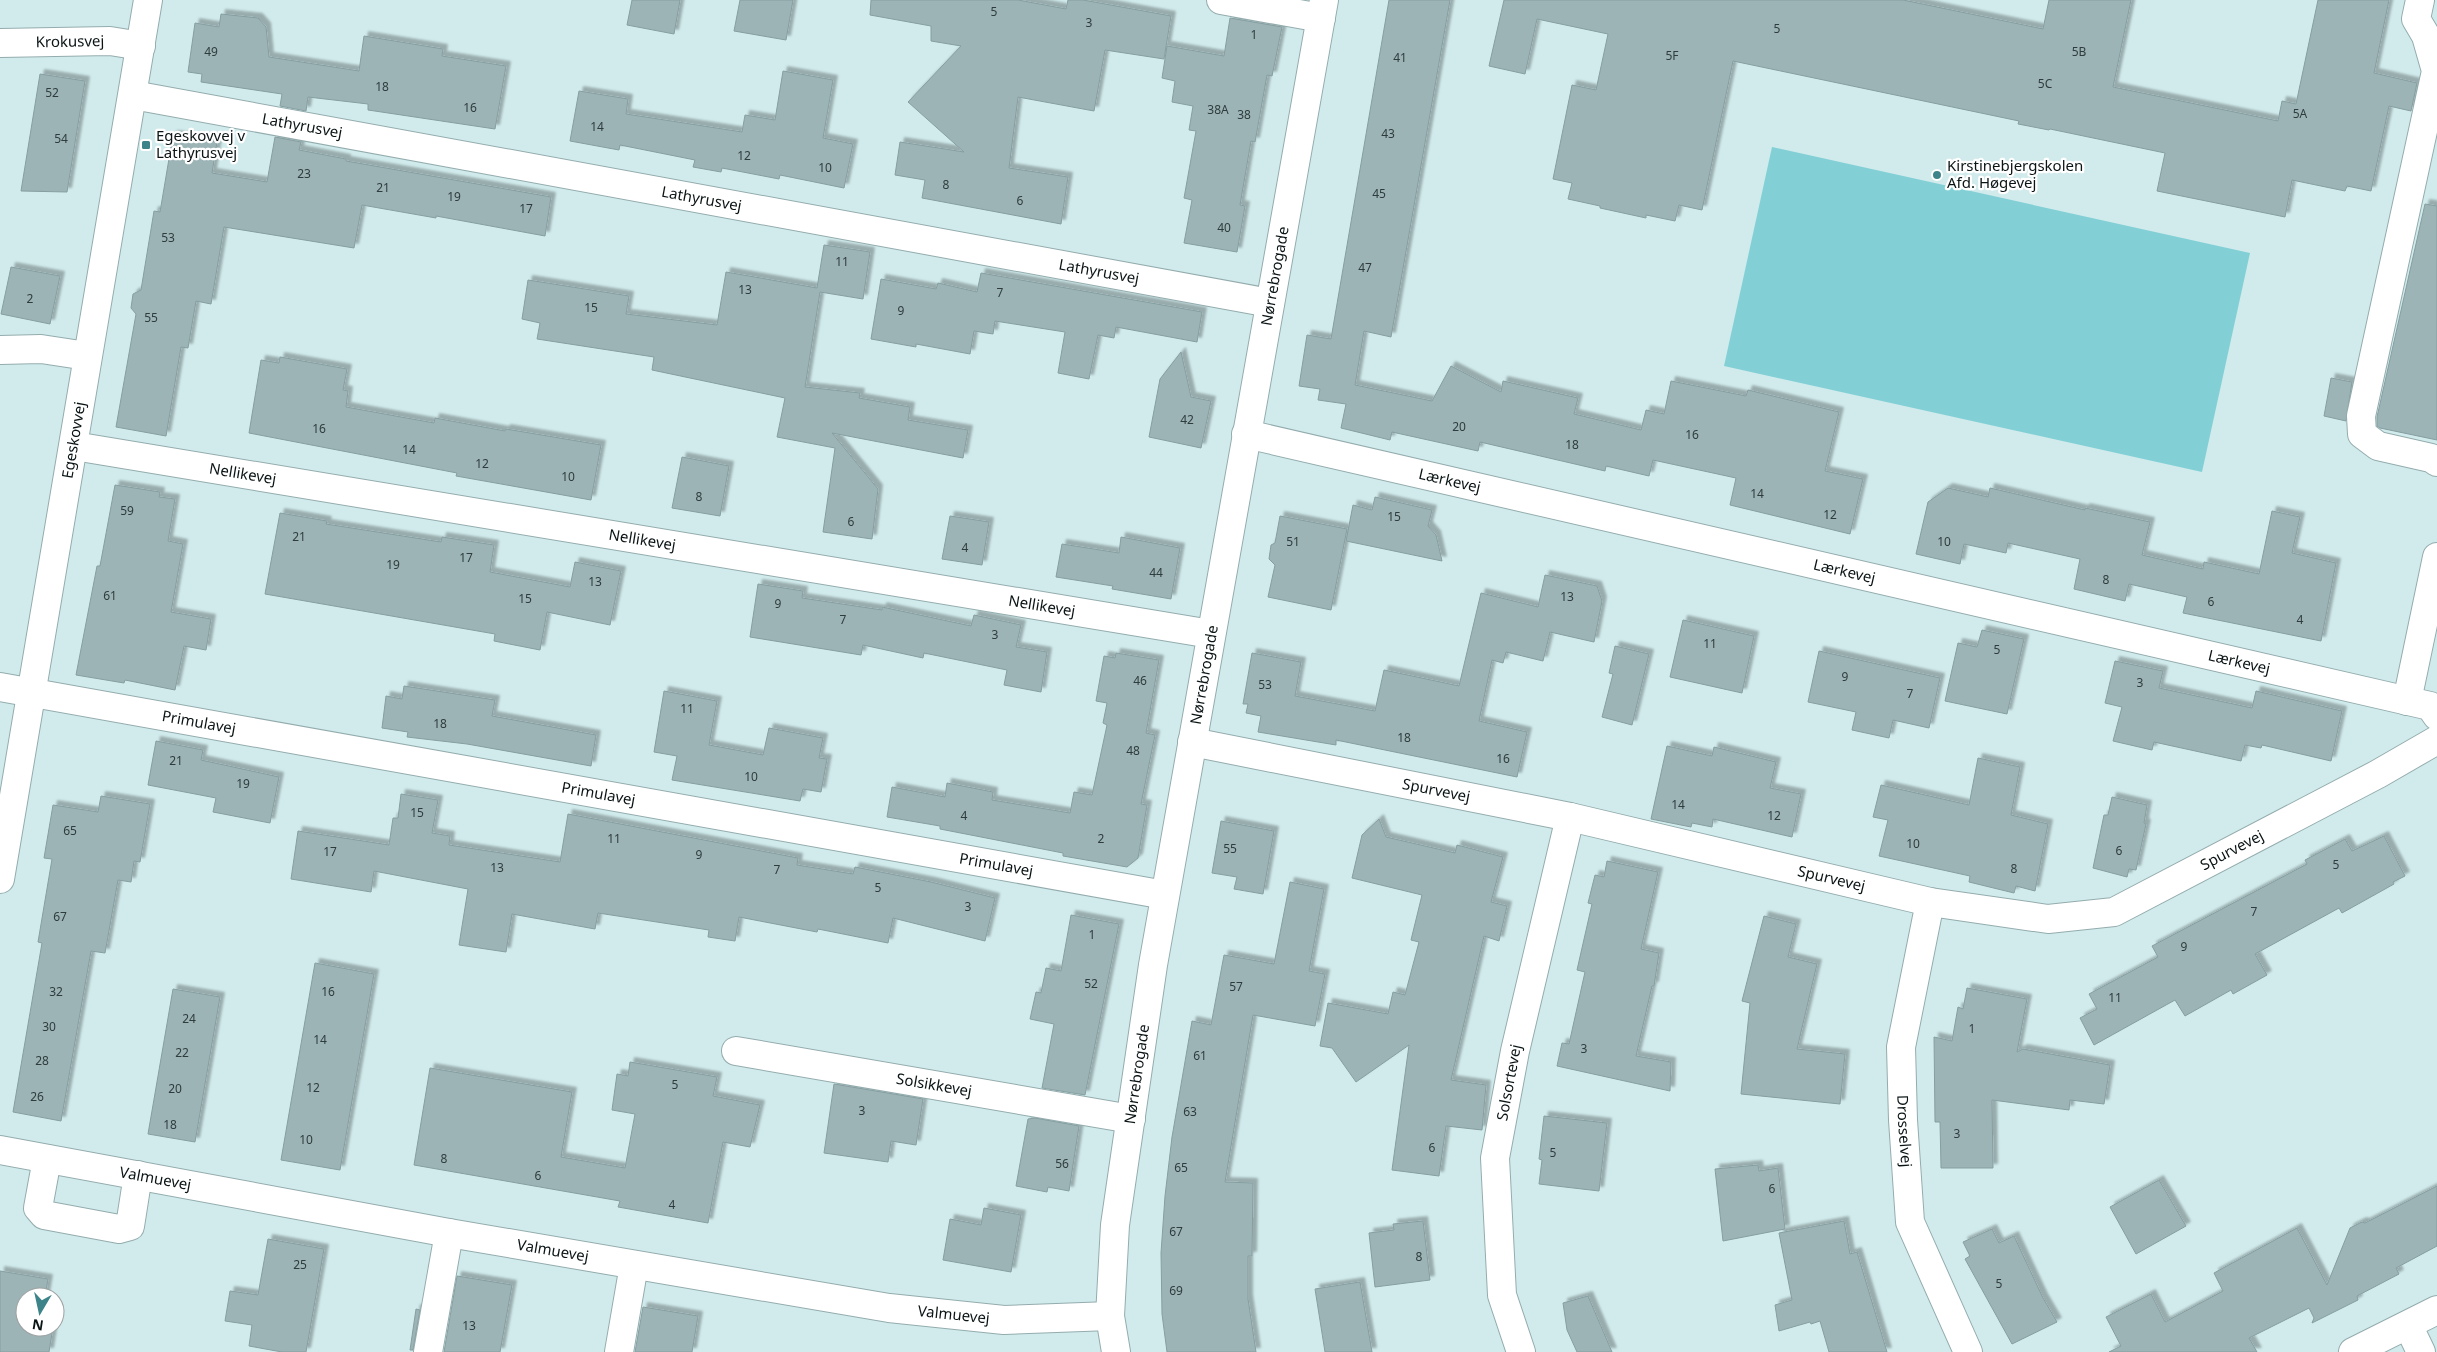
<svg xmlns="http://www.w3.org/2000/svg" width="2437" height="1352" font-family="'Noto Sans',sans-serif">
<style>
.green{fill:#82d0d6}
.building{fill:#9cb4b6;stroke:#869ea0;filter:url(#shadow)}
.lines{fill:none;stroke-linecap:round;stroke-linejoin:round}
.minor-casing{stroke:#94acae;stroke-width:30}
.minor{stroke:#fff;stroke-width:28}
.poi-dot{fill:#3c848a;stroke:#fff;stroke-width:2}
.labels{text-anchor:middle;stroke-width:4.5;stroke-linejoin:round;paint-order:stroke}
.number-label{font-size:12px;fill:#2f3c3d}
.street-label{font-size:15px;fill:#0b1415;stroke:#fff}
.poi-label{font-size:15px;fill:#0b1415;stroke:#fff;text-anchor:start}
</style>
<defs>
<filter id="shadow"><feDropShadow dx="4.5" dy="-4.5" stdDeviation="1" flood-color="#0004"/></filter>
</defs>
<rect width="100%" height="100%" fill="#d1ebec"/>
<polygon class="green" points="1772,147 2250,253 2202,472 1724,366"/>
<g class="building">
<polygon points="632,0 680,0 674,34 627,25"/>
<polygon points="740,0 793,0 786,40 734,31"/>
<polygon points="871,0 1018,0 1066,9 1068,0 1083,0 1171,16 1164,59 1105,50 1094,111 1018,97 1009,168 1068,177 1061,224 922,198 925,180 895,175 900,142 964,152 908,102 961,46 931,41 931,26 870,15"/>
<polygon points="1389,0 1450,0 1391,337 1364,331 1355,385 1432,401 1451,366 1501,392 1503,381 1578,398 1574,414 1641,430 1646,410 1664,414 1671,381 1746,396 1748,390 1839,412 1825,471 1863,479 1850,534 1730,505 1736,478 1653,460 1649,476 1606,466 1605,471 1480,442 1478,451 1392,432 1390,440 1341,428 1346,404 1318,400 1320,389 1299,386 1307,335 1331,339"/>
<polygon points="1504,0 1903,0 2043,29 2049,0 2131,0 2113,87 2278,121 2282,101 2296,104 2318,0 2389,0 2374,73 2417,83 2411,111 2389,106 2371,191 2347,186 2345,191 2292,180 2285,217 2157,191 2165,153 2050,129 2049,130 2018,124 2019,121 1733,61 1702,210 1679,205 1675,221 1646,215 1646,218 1600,208 1600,206 1568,199 1572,183 1553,179 1572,85 1596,90 1608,34 1537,19 1525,74 1489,66"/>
<polygon points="221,14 258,18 266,27 269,57 359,71 364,36 443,49 442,56 506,66 495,129 368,110 368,104 308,97 306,111 280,106 282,94 201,82 202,74 188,72 195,23 219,27"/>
<polygon points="1230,18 1282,27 1272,76 1267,75 1255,142 1251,141 1240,205 1245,206 1237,252 1184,243 1192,200 1184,198 1196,131 1189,130 1193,106 1172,102 1175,81 1162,78 1167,46 1224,56"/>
<polygon points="783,71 833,80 823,138 853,144 844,188 780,175 779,179 722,168 721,172 693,167 695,160 620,145 619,150 570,141 579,91 628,99 626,114 742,132 745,115 775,120"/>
<polygon points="40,74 85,81 67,192 21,191"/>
<polygon points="173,135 217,142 212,173 267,182 275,137 301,142 299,150 346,159 346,161 551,197 545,236 436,216 436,218 362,205 354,248 224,227 211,304 196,301 188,348 181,347 166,436 116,427 136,314 131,308 133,294 141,290 154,211 160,212"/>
<polygon points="2425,204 2437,206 2437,440 2380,428 2377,426 2377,417"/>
<polygon points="824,245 870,252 863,299 820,292 805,387 860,393 859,398 910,407 908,420 968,430 963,458 832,433 878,489 872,539 823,532 835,448 777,437 785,398 652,370 654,357 537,339 540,323 522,319 528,280 629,296 626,314 717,325 726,272 817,288"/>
<polygon points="11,267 60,276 50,324 1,314"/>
<polygon points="981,273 1202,312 1197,342 1116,327 1114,338 1098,335 1089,379 1058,373 1065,332 995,321 993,334 974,331 970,354 916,344 916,347 871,339 881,279 936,289 938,283 977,292"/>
<polygon points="1181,352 1191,397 1211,401 1201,448 1149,437 1160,379"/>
<polygon points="280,357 347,369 343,390 348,391 346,407 434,423 435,418 505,431 506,429 601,445 591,500 456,476 457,473 249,433 261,360 279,363"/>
<polygon points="2331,378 2352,382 2346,421 2324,416"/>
<polygon points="682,457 729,466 720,516 672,508"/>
<polygon points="115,485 160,492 159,497 175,499 168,541 183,544 171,612 211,619 206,650 184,646 175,690 125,680 124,683 76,675 97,566 100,566"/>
<polygon points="1948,488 1988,497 1990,488 2085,510 2085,508 2150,522 2142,555 2203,569 2204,562 2259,574 2272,511 2300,517 2292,553 2336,563 2321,641 2183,613 2187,597 2129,584 2125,601 2074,589 2080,559 2008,543 2006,553 1964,544 1960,564 1916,554 1928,502"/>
<polygon points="1375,497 1432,510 1428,526 1436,535 1442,561 1346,541 1353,505 1372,510"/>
<polygon points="280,513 327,521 326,524 441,542 442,537 494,545 490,572 570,587 575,562 621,571 610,625 547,612 540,650 494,641 495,634 265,594"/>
<polygon points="950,516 989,522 982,565 942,559"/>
<polygon points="1280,516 1347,529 1331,610 1268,597 1275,565 1269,559 1271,545 1275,543"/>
<polygon points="1121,537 1180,548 1171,599 1112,589 1113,586 1056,577 1062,544 1119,553"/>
<polygon points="1545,575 1597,586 1602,601 1594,642 1550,632 1543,661 1506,652 1503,663 1492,660 1479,721 1527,732 1517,777 1336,740 1336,745 1258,732 1261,716 1246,713 1248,704 1243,704 1252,653 1301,662 1295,696 1375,711 1384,670 1459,686 1481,593 1538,607"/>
<polygon points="758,584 803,591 802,598 882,610 882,607 971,626 974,615 1021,625 1016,647 1047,652 1041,692 1004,685 1007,670 924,653 923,658 863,645 861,655 750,637"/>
<polygon points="1683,620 1754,636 1742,693 1670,677"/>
<polygon points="1982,630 2024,639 2007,714 1945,701 1958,643 1977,647"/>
<polygon points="1615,646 1649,654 1632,725 1602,717 1613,674 1609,673"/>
<polygon points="1819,651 1940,678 1929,728 1893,720 1889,738 1852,730 1856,712 1808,702"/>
<polygon points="1116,653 1159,660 1146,733 1155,735 1141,804 1147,805 1138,858 1127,867 1063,856 1063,853 940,829 940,826 887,817 892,787 945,797 947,783 993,792 992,800 1070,813 1074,792 1092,795 1107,725 1103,723 1107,703 1096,701 1104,656 1115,658"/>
<polygon points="2115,661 2163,671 2159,688 2252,708 2256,691 2342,711 2331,761 2262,745 2261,748 2245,745 2241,761 2154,742 2152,750 2113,741 2122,707 2105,703"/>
<polygon points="404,686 495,700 492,716 596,735 591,766 467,744 407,737 408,732 382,728 386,696 402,699"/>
<polygon points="664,691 717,701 709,745 763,755 769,728 823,738 819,758 827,759 821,792 803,789 800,801 672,780 677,756 654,752"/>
<polygon points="156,741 203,750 201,760 279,777 270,823 213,812 216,798 148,785"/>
<polygon points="1667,746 1712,756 1714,747 1776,762 1770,788 1801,794 1792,837 1713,819 1712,827 1692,823 1691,827 1651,819"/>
<polygon points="1978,758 2020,767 2011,815 2048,824 2035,891 2016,886 2014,893 1969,882 1970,876 1879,856 1888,820 1873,817 1881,785 1969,805"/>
<polygon points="401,794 438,800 432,833 450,836 449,845 560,862 568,814 798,858 797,865 853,874 855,867 931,882 995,898 985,941 893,918 888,943 818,929 817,932 739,917 735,941 708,937 709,930 598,913 595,929 512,914 506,952 459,945 468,889 374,871 371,892 291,879 298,831 389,845 393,818 398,818"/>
<polygon points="101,796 150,804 140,862 134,861 131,882 118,880 105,953 91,951 61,1121 13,1112 42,943 38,942 52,859 44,858 53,805 98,812"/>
<polygon points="2112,797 2147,805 2144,823 2146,824 2136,870 2129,869 2127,877 2093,868 2104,815 2108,815"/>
<polygon points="1379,819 1386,837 1455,853 1457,845 1503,857 1491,902 1507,906 1499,941 1484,936 1451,1080 1486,1085 1482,1130 1446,1126 1439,1176 1392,1170 1409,1045 1356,1082 1332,1048 1320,1046 1328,1003 1388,1014 1393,992 1405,995 1419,942 1411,940 1422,895 1352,878 1362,835"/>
<polygon points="1221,821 1274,831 1263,894 1234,889 1237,877 1212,873"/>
<polygon points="2384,836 2405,876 2393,882 2394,884 2342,913 2339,908 2255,954 2267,975 2233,994 2231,990 2185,1016 2175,1000 2094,1045 2080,1018 2097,1009 2089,994 2158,957 2152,946 2307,864 2305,860 2345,839 2352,851"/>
<polygon points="1607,861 1658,872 1641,949 1659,953 1654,986 1652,986 1636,1056 1671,1062 1670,1091 1557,1066 1562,1043 1569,1044 1585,972 1577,970 1592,904 1588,903 1595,875 1604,877"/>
<polygon points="1290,882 1324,889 1309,971 1325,974 1315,1026 1253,1015 1225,1182 1253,1183 1252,1256 1248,1256 1248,1299 1256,1352 1167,1352 1162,1314 1161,1253 1165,1196 1172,1137 1192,1021 1211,1025 1224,955 1274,964"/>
<polygon points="1071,915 1119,924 1085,1095 1042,1088 1054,1024 1030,1019 1036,992 1041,993 1046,968 1061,971"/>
<polygon points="1764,916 1796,924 1788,957 1817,964 1797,1049 1845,1054 1840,1104 1741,1094 1750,1003 1742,1001"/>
<polygon points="315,963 374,974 340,1170 281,1160"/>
<polygon points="1967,988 2027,999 2017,1052 2023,1049 2110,1065 2104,1104 2070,1100 2069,1110 1992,1100 1993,1168 1941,1168 1940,1122 1935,1122 1934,1037 1952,1041 1958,1007 1963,1009"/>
<polygon points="173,989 220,997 195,1142 148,1134"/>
<polygon points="630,1062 717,1077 713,1096 760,1105 750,1147 723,1142 708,1223 618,1207 620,1201 414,1165 430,1068 572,1092 561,1157 625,1168 635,1114 612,1110 617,1074 628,1076"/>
<polygon points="834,1084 923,1099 916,1145 891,1141 888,1162 824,1153"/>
<polygon points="1544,1116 1607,1123 1599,1191 1539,1184 1542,1160 1539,1159"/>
<polygon points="1035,1118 1079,1126 1069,1191 1048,1187 1047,1192 1016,1186 1028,1119"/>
<polygon points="1758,1165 1759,1171 1778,1168 1785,1229 1723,1241 1715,1169"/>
<polygon points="2159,1180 2186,1226 2136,1254 2110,1207"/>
<polygon points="2437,1186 2437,1246 2396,1268 2399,1274 2357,1296 2358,1300 2312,1323 2314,1318 2309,1308 2249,1338 2257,1352 2109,1352 2121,1346 2106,1317 2151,1294 2165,1322 2223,1291 2214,1273 2297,1228 2327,1285 2350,1228 2362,1222 2365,1223"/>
<polygon points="984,1208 1021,1215 1011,1272 943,1260 950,1219 981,1225"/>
<polygon points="1423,1221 1430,1280 1375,1287 1369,1233 1394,1230 1393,1224"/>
<polygon points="1844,1221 1850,1254 1857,1252 1887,1352 1829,1352 1820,1321 1811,1324 1810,1322 1779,1331 1775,1305 1792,1300 1779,1233"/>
<polygon points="1992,1229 1999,1243 2014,1236 2043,1298 2057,1322 2012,1344 1965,1259 1970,1256 1963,1242"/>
<polygon points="268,1239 324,1249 306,1352 282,1352 249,1346 252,1325 225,1321 230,1291 258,1295"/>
<polygon points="0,1271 48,1279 45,1297 25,1297 25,1327 53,1327 49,1352 0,1352"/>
<polygon points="457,1276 512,1285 500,1352 444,1352"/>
<polygon points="1360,1282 1372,1352 1325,1352 1315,1289"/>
<polygon points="1588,1296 1612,1352 1577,1352 1567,1330 1563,1303"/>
<polygon points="643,1307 698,1316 692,1352 635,1352"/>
<polygon points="416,1309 420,1310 413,1350 410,1350"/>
</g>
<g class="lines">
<defs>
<g id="minor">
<polyline points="1221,0 1321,18"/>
<polyline points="2420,0 2416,19 2426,36 2436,71 2361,416 2362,434 2378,446 2431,458 2437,462"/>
<path id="s1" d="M0,43l110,-2 31,5"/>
<path id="s2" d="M133,95l1137,208"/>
<polyline points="0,350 41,349 87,356"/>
<path id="s3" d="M1246,434l1184,272 7,10"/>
<path id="s4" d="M74,446l1137,188"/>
<path id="s5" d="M0,687l1165,208"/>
<polyline points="2407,701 2437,557"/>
<path id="s6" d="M1192,742l378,75 360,85 118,17 66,-7 264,-138 59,-34"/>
<path id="s7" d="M0,879l148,-879"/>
<path id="s8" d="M1930,902l-29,145 2,73 7,102 58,130"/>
<path id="s9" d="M736,1051l395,68"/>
<path id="s10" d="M0,1150l449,83 440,75 115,12 106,-4"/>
<polyline points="47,1159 38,1208 44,1215 119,1229 130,1226 138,1175"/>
<polyline points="2408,1325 2421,1352"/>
<polyline points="428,1352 449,1233"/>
<polyline points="619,1352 634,1265"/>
<path id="s11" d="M1116,1352l-6,-36 5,-91 38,-260 171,-965"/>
<path id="s12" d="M1521,1352l-19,-57 -7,-137 20,-107 55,-234"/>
<polyline points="2353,1352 2437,1310"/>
</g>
</defs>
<use href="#minor" class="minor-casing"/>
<use href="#minor" class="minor"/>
</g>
<g class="poi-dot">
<rect x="141" y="140" width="10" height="10" rx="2.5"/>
<circle cx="1937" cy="175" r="5"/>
</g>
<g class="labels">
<g class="number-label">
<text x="994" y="16">5</text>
<text x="1089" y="27">3</text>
<text x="1777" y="33">5</text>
<text x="1254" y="39">1</text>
<text x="211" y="56">49</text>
<text x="2079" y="56">5B</text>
<text x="1672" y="60">5F</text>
<text x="1400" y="62">41</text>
<text x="2045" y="88">5C</text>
<text x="382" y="91">18</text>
<text x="52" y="97">52</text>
<text x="470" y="112">16</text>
<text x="1218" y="114">38A</text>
<text x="2300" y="118">5A</text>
<text x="1244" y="119">38</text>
<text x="597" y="131">14</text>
<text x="1388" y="138">43</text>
<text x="61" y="143">54</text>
<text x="744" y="160">12</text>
<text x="825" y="172">10</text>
<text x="304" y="178">23</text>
<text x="946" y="189">8</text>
<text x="383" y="192">21</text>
<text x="1379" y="198">45</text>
<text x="454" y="201">19</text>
<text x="1020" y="205">6</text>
<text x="526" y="213">17</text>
<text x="1224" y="232">40</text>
<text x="168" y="242">53</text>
<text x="842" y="266">11</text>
<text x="1365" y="272">47</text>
<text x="745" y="294">13</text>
<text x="1000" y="297">7</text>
<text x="30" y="303">2</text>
<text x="591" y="312">15</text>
<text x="901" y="315">9</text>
<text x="151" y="322">55</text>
<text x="1187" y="424">42</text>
<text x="1459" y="431">20</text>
<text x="319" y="433">16</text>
<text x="1692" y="439">16</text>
<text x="1572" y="449">18</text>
<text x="409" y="454">14</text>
<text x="482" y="468">12</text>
<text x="568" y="481">10</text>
<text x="1757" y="498">14</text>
<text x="699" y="501">8</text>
<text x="127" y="515">59</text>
<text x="1830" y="519">12</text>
<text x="1394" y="521">15</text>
<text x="851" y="526">6</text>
<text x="299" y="541">21</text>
<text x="1293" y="546">51</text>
<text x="1944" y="546">10</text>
<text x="965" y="552">4</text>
<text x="466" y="562">17</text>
<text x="393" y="569">19</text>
<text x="1156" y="577">44</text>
<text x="2106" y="584">8</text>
<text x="595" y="586">13</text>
<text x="110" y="600">61</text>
<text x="1567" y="601">13</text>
<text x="525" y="603">15</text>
<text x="2211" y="606">6</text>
<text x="778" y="608">9</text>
<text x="843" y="624">7</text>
<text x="2300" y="624">4</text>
<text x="995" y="639">3</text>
<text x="1710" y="648">11</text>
<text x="1997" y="654">5</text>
<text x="1845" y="681">9</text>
<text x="1140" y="685">46</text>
<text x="2140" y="687">3</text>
<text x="1265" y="689">53</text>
<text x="1910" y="698">7</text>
<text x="687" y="713">11</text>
<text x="440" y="728">18</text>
<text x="1404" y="742">18</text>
<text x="1133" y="755">48</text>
<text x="1503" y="763">16</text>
<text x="176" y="765">21</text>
<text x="751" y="781">10</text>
<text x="243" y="788">19</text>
<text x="1678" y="809">14</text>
<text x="417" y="817">15</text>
<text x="964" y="820">4</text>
<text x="1774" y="820">12</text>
<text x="70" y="835">65</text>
<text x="614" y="843">11</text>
<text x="1101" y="843">2</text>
<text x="1913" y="848">10</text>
<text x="1230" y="853">55</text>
<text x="2119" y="855">6</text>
<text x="330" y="856">17</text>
<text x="699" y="859">9</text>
<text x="2336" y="869">5</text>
<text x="497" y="872">13</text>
<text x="2014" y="873">8</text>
<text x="777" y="874">7</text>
<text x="878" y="892">5</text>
<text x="968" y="911">3</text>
<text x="2254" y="916">7</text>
<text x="60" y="921">67</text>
<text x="1092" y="939">1</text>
<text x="2184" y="951">9</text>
<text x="1091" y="988">52</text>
<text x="1236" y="991">57</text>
<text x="56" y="996">32</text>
<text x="328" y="996">16</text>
<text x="2115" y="1002">11</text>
<text x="189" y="1023">24</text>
<text x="49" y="1031">30</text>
<text x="1972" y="1033">1</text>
<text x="320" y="1044">14</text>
<text x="1584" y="1053">3</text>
<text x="182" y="1057">22</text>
<text x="1200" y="1060">61</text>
<text x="42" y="1065">28</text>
<text x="675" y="1089">5</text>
<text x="313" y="1092">12</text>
<text x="175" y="1093">20</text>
<text x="37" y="1101">26</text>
<text x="862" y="1115">3</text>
<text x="1190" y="1116">63</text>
<text x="170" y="1129">18</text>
<text x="1957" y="1138">3</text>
<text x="306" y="1144">10</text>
<text x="1432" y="1152">6</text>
<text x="1553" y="1157">5</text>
<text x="444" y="1163">8</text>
<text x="1062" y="1168">56</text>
<text x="1181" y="1172">65</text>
<text x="538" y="1180">6</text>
<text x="1772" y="1193">6</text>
<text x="672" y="1209">4</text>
<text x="1176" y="1236">67</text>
<text x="1419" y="1261">8</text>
<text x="300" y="1269">25</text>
<text x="1999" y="1288">5</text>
<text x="1176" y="1295">69</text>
<text x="469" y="1330">13</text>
</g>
<g class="street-label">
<text dy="5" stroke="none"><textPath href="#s1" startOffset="70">Krokusvej</textPath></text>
<text dy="5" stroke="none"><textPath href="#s2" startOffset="172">Lathyrusvej</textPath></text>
<text dy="5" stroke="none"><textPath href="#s2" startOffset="578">Lathyrusvej</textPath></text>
<text dy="5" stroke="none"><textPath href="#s2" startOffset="982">Lathyrusvej</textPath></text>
<text dy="5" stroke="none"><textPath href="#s11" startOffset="1090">Nørrebrogade</textPath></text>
<text dy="5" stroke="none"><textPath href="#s7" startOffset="445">Egeskovvej</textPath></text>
<text dy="5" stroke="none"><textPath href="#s4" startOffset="171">Nellikevej</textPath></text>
<text dy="5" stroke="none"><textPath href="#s3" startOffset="209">Lærkevej</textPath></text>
<text dy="5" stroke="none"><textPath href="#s4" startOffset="576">Nellikevej</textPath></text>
<text dy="5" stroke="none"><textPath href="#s3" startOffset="614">Lærkevej</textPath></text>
<text dy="5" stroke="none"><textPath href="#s4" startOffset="981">Nellikevej</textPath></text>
<text dy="5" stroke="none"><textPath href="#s3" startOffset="1019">Lærkevej</textPath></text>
<text dy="5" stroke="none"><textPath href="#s11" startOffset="685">Nørrebrogade</textPath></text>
<text dy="5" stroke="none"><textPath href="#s5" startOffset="202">Primulavej</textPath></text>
<text dy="5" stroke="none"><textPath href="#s6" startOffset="249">Spurvevej</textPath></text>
<text dy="5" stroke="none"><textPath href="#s5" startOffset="608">Primulavej</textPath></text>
<text dy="5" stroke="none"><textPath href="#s6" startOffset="1074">Spurvevej</textPath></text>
<text dy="5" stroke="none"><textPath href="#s5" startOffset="1012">Primulavej</textPath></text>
<text dy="5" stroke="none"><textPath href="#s6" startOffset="654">Spurvevej</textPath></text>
<text dy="5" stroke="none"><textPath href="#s11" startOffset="280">Nørrebrogade</textPath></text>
<text dy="5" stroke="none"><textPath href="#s12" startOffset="274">Solsortevej</textPath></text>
<text dy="5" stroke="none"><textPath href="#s9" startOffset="201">Solsikkevej</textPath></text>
<text dy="5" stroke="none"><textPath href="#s8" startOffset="232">Drosselvej</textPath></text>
<text dy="5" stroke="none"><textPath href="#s10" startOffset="158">Valmuevej</textPath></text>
<text dy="5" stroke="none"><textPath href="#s10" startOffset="562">Valmuevej</textPath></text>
<text dy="5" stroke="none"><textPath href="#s10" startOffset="968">Valmuevej</textPath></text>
</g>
<g class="poi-label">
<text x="156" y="141">Egeskovvej v<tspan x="156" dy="17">Lathyrusvej</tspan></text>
<text x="1947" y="171">Kirstinebjergskolen<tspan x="1947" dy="17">Afd. Høgevej</tspan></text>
</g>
</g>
<g transform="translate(40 1312) rotate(189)"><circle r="24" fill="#ffffff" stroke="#9da1a1"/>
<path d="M0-4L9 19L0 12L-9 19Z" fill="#3c848a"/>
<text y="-8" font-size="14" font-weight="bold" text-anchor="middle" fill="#0b1415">N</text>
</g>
</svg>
